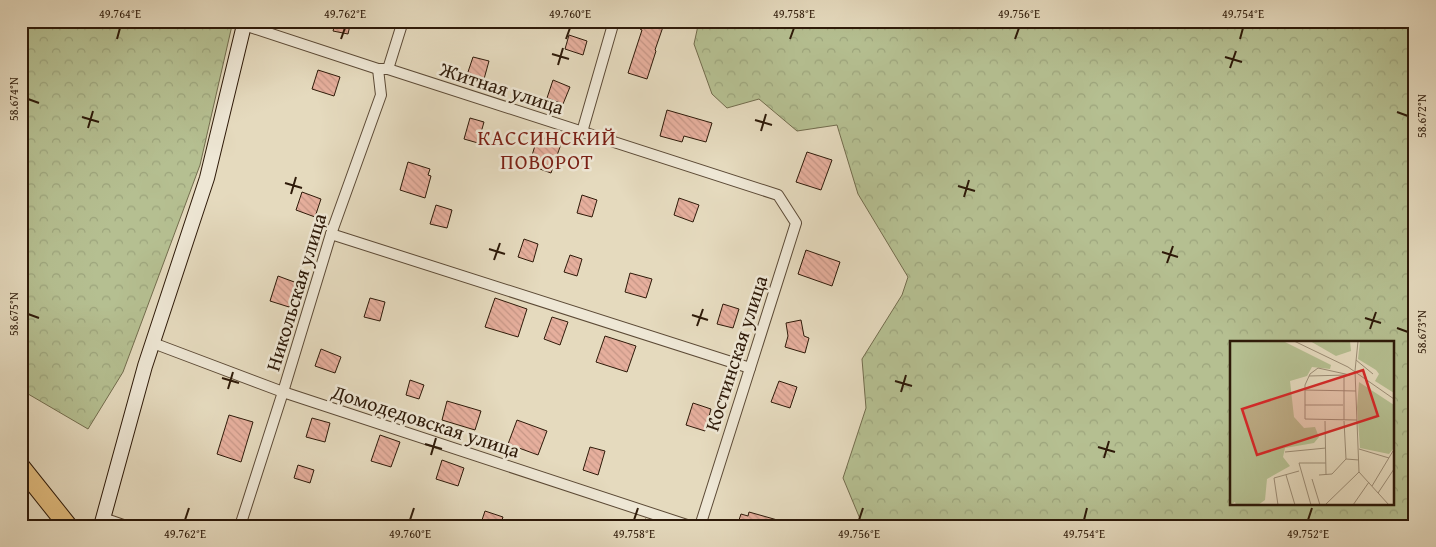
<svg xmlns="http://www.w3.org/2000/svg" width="1436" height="547" font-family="'Gentium Book Plus',serif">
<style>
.forest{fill:url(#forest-crowns);stroke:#726c4d;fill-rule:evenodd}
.building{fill:url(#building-back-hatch);stroke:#2e1a09}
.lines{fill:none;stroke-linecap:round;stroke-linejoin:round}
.street-casing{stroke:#5c4a36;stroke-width:12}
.secondary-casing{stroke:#2e1a09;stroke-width:16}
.highway-casing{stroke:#2e1a09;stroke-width:20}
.street{stroke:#eee7d5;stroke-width:10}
.secondary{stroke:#eee7d5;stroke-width:14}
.highway{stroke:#e2bd7f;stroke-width:18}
.ticks{fill:none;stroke:#2e1a09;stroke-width:2}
.labels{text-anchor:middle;stroke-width:5;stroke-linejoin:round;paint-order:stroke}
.street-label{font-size:20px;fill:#2e1a09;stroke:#eee7d5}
.neighbourhood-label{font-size:21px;letter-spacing:1px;fill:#7a1f14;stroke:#eee7d5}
.inset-road{fill:none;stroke:#9c8d76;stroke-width:1}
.view{fill:#d62828;fill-opacity:0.15;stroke:#d62828;stroke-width:2.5}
.inset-edge{fill:none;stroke:#2e1a09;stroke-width:2.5}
.neatline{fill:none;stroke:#2e1a09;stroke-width:2}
.ticks-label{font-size:12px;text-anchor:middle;fill:#2e1a09}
</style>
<defs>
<pattern id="forest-crowns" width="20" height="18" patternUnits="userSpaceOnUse" patternTransform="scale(1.25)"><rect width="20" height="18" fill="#b5bf91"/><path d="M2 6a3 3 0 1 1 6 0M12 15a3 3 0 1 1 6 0" fill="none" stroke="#9ca47c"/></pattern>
<pattern id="building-back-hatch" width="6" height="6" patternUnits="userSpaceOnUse" patternTransform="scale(1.25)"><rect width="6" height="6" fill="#e6af9d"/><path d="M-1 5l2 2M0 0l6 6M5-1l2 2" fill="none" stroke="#c69686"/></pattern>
</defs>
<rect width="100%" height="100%" fill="#e5dabe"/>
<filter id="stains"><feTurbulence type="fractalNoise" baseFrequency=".004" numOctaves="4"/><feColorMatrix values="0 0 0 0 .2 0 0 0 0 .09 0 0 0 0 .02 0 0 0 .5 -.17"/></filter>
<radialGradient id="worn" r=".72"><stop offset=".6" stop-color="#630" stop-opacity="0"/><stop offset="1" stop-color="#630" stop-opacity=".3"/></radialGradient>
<g class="forest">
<polygon points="21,21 233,21 200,165 123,372 88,429 23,391 21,388"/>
<path d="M699,21h716v505h-552l-20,-48 23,-70 -4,-49 40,-64 6,-18 -50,-83 -21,-69 -40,6 -38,-32 -32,9 -15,-14 -18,-50zM1231,342h161v161h-161z"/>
</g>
<g class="building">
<polygon points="336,21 351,21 348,34 333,31"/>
<polygon points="643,21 665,21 655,50 656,51 647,79 628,73 642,30 640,29"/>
<polygon points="569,35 587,41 583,55 565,49"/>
<polygon points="473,57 489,61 484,79 467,75"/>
<polygon points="318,70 340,77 334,96 312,89"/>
<polygon points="553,80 570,87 563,104 547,98"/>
<polygon points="667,110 712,123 706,142 684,136 682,142 660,136"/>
<polygon points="470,118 484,122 478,143 464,139"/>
<polygon points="538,136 561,144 551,173 529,165"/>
<polygon points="807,152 832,160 821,190 796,182"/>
<polygon points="408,162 430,169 428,175 431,176 425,198 400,190"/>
<polygon points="302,192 321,199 315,217 296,210"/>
<polygon points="582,195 597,200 592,217 577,213"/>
<polygon points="679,198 699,205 693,222 674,215"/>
<polygon points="436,205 452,210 447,228 430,224"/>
<polygon points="524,239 538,244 533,262 518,257"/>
<polygon points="806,250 840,262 832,286 798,274"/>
<polygon points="570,255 582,259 577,276 564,272"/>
<polygon points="630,273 652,279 646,298 625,292"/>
<polygon points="278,276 297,283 289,307 270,301"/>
<polygon points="370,298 385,302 380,321 364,317"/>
<polygon points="495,298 527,309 518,337 485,327"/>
<polygon points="723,304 739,309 733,328 717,324"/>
<polygon points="552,317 568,322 560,345 544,339"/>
<polygon points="801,320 804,336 809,338 805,353 785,347 788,336 786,323"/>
<polygon points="605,336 636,346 627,372 596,362"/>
<polygon points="321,349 341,357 335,373 315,366"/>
<polygon points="410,380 424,385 419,399 406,395"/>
<polygon points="779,381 797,387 790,408 771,402"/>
<polygon points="447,401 481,411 475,430 442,420"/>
<polygon points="693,403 711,409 705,431 686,425"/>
<polygon points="229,415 253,422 241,462 217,454"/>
<polygon points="312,418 330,423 325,442 306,437"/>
<polygon points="517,420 547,431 538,455 508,444"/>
<polygon points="380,435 400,442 391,467 371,461"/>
<polygon points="590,447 605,451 598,475 583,470"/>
<polygon points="442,460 464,468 458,486 436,479"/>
<polygon points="298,465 314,470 310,483 294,478"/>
<polygon points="485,511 503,517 500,526 480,526"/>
<polygon points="749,512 788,523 787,526 737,526 741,514 748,516"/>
<polygon points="645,519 667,526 643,526"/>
</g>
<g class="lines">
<defs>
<g id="street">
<polyline points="244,25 378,69 388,69 778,195 796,223 700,526"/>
<polyline points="388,69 403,21"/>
<polyline points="582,132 614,21"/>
<polyline points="331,234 750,368"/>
<polyline points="153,343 283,392 690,526"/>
<polyline points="103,518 126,526"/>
<polyline points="240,526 283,392 331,234 381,95 378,69"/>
</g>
<polyline id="secondary" points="101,526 145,366 207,178 245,21"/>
<polyline id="highway" points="21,467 68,526"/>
</defs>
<use href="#street" class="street-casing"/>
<use href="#secondary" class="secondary-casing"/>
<use href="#highway" class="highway-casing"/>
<use href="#street" class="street"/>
<use href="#secondary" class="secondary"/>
<use href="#highway" class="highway"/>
</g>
<path class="ticks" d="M117,39l3,-11M341,39l4,-11M566,39l4,-11M790,39l4,-11M1015,39l4,-11M1240,39l3,-11M552,54l17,5M1225,57l17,5M558,65l5,-17M1230,68l6,-17M28,99l11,4M1397,112l11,4M82,117l17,5M755,120l17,5M88,128l5,-17M761,131l5,-17M285,183l17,5M958,186l17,5M291,194l5,-17M964,197l5,-17M489,249l16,5M1162,252l16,5M494,260l6,-17M1167,263l6,-17M28,314l11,4M692,315l16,5M1365,318l16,5M697,326l6,-17M1397,328l11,4M1370,329l6,-17M222,378l17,5M895,381l17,5M228,389l5,-17M901,392l5,-17M425,444l17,5M1098,447l17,5M431,455l5,-17M1104,458l5,-17M185,520l4,-12M410,520l4,-12M634,520l4,-12M859,520l4,-12M1084,520l3,-12M1308,520l4,-12"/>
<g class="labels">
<g class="street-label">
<text transform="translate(502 88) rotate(18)" y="7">Житная улица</text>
<text transform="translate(296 292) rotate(-73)" y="7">Никольская улица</text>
<text transform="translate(736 353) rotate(-72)" y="7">Костинская улица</text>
<text transform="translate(426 421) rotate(18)" y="7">Домодедовская улица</text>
</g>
<g class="neighbourhood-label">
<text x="547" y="145">КАССИНСКИЙ<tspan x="547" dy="24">ПОВОРОТ</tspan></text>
</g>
</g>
<g transform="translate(1230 341)">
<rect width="164" height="164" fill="#e5dabe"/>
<path d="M0,0l55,1 46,23 -1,4 -18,-2 -5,9 -17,5 4,36 10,11 11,-1 4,10 -5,6 -29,5 -2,9 7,9 -23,13 -2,21 -7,5h-22l-1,-3 -5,3zM80,0h40l1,10 -15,5zM130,0h34v52l-19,-12 4,-7 -3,-4 -18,-11zM129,41l35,23v43l-5,6 -29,-6 -3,-41z" fill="#b5bf91"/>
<path class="inset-road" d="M64,0l54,26 46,32M128,0l-3,30 4,101 30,33M126,19l17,14M114,34v45M120,34l-32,-7 -8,6 -5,11v34l52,1M79,35l38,-1M75,49l51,1M75,64h38M95,80l1,54M114,80l2,38M129,108l30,9M55,111l41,-4M56,134l9,30M89,134l13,-1 14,-15 13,1M82,138l8,26M142,145l21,-35M148,152l16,-24M48,164l-4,-27 25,-7M81,164l-12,-42h27M95,164l34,-33M123,164l16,-23"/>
<path class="view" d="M133,29l15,46 -121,39 -15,-46z"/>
<rect width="164" height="164" class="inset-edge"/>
</g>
<rect width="1436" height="547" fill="none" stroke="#e5dabe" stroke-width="55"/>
<rect x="28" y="28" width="1380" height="492" class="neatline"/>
<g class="ticks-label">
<text x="120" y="18">49.764°E</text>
<text x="345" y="18">49.762°E</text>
<text x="570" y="18">49.760°E</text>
<text x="794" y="18">49.758°E</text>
<text x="1019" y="18">49.756°E</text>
<text x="1243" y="18">49.754°E</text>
<text transform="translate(14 99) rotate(-90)" y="4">58.674°N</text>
<text transform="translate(1422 116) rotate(-90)" y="4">58.672°N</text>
<text transform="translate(14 314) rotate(-90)" y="4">58.675°N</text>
<text transform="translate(1422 332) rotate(-90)" y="4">58.673°N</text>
<text x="185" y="538">49.762°E</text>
<text x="410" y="538">49.760°E</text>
<text x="634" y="538">49.758°E</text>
<text x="859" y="538">49.756°E</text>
<text x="1084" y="538">49.754°E</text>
<text x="1308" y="538">49.752°E</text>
</g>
<rect width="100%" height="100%" filter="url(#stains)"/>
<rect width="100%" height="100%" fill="url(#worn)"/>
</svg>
